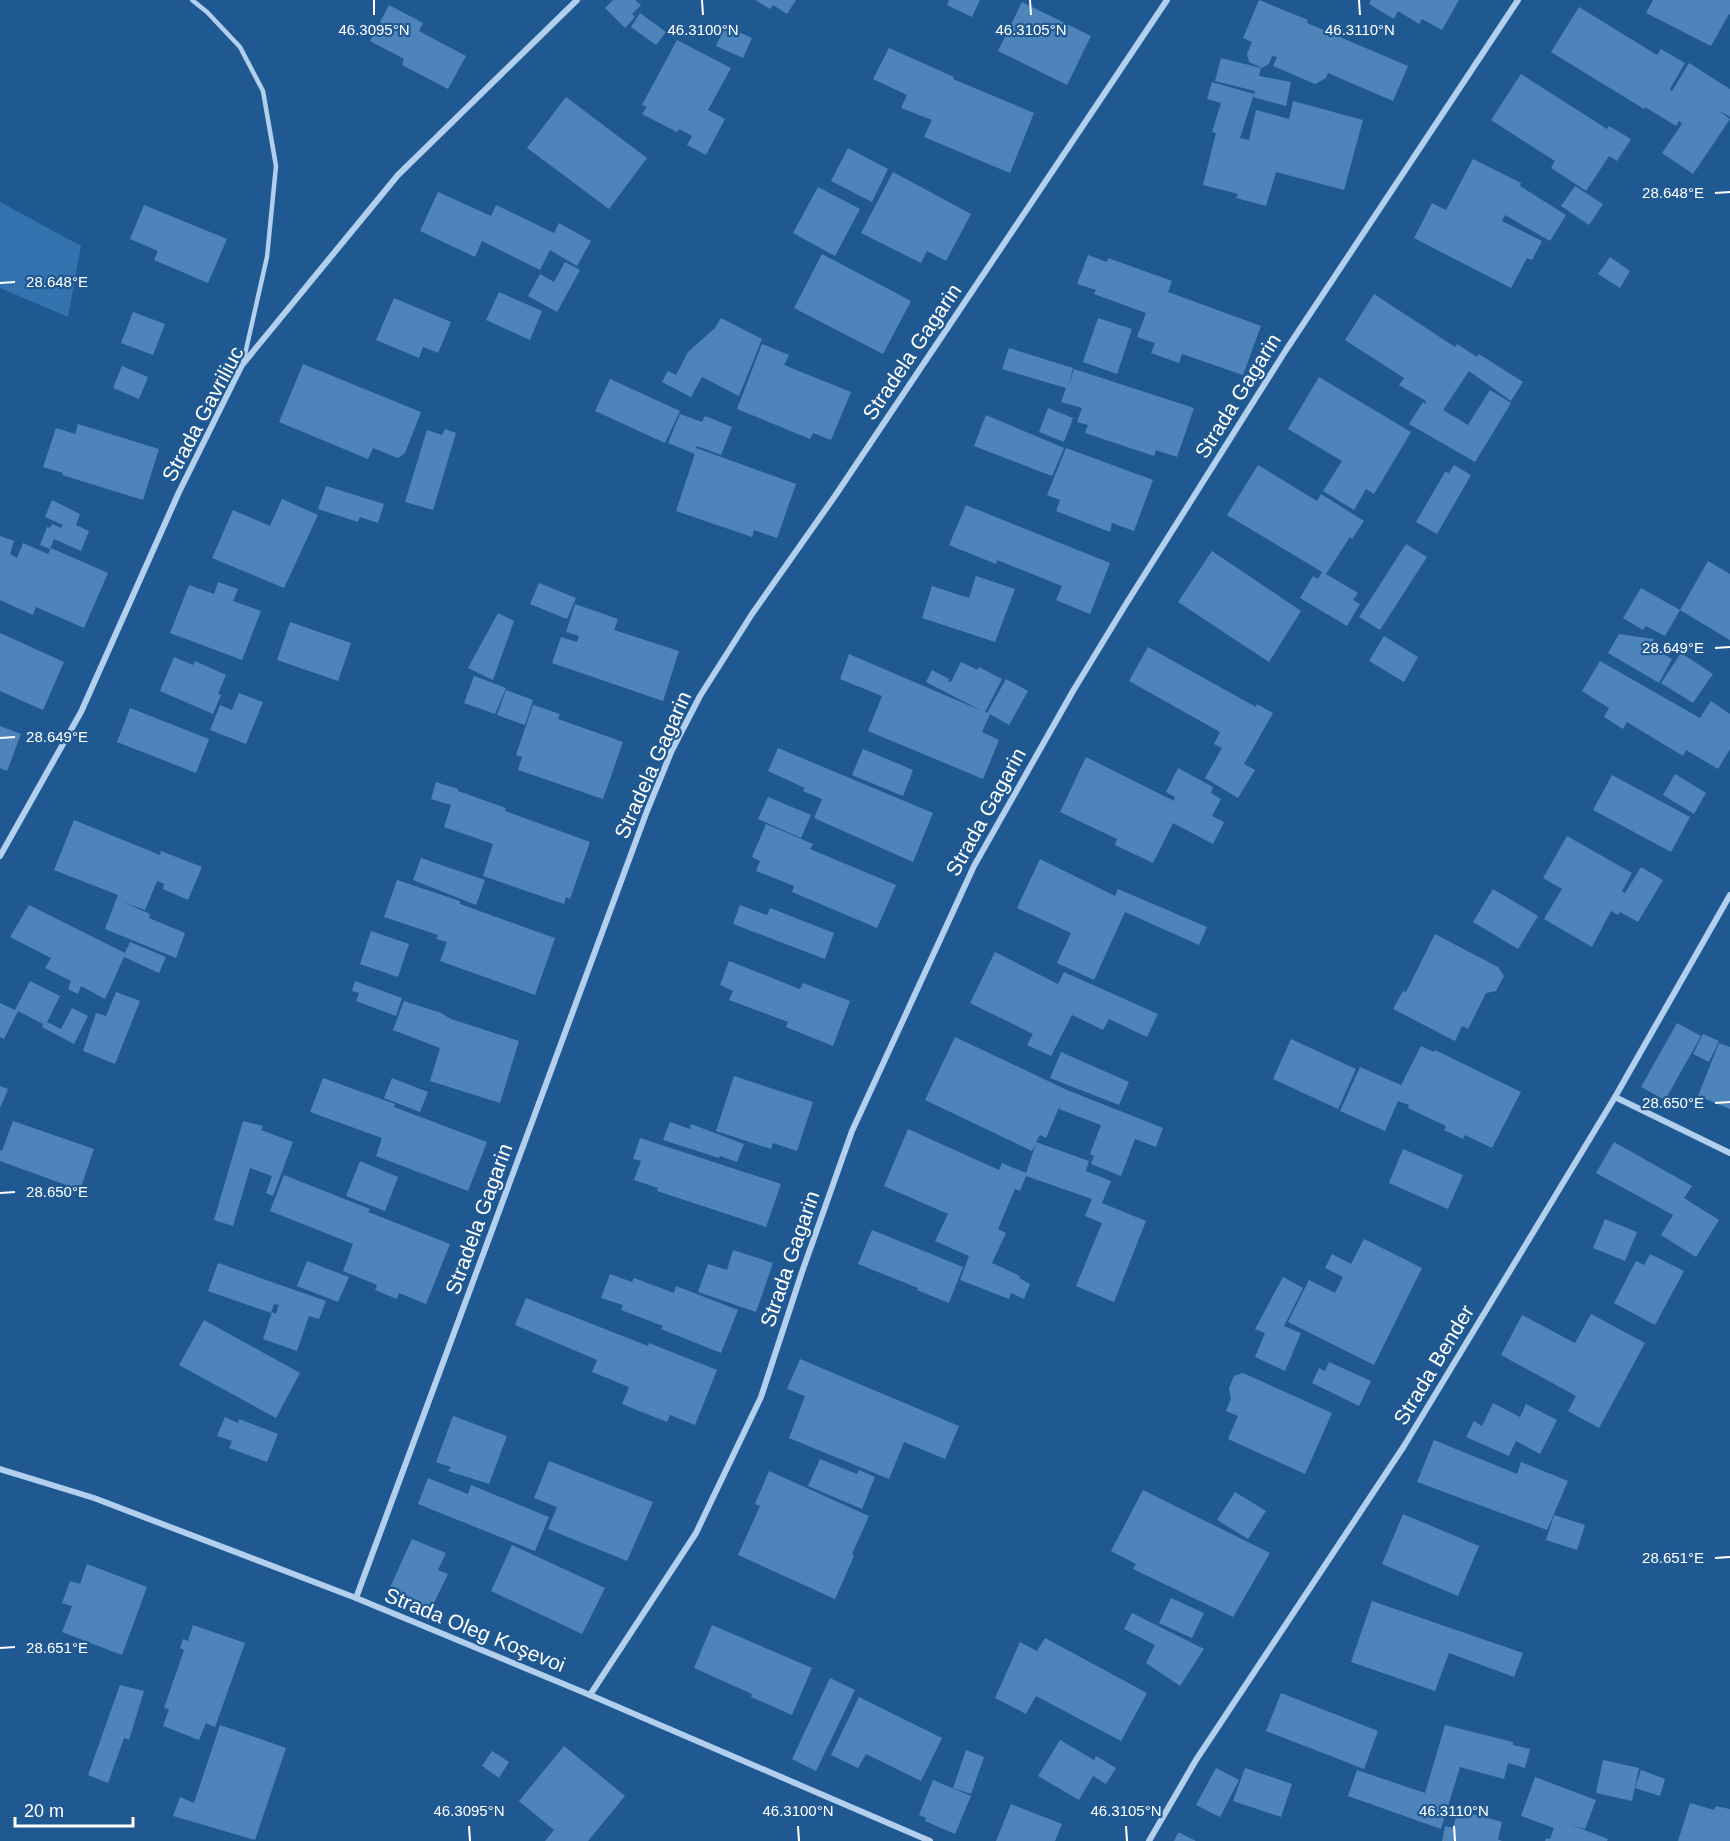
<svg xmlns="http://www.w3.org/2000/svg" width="1730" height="1841" font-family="Helvetica,sans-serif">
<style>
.green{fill:#3473b0}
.building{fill:#4d84ba}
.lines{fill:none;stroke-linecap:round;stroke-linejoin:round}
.service{stroke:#b2d0ed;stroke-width:4.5}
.minor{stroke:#b2d0ed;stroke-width:6}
.ticks{fill:none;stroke:#fff;stroke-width:2}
.labels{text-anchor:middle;stroke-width:4.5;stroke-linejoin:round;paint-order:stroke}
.street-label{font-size:21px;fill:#fff;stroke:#205992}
.ticks-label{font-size:15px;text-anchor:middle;fill:#fff;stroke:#205992;stroke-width:4.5;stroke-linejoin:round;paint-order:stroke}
</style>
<rect width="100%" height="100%" fill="#205992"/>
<polygon class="green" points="0,202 81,246 68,317 0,288"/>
<g class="building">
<polygon points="613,0 635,0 641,5 632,14 635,17 625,28 605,8"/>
<polygon points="755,0 796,0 787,14 773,5 770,9"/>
<polygon points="949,0 980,0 972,17 947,5"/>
<polygon points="1259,0 1308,20 1307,23 1408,66 1393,101 1328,73 1326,78 1315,84 1273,66 1277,57 1272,56 1269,64 1262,68 1249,62 1247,54 1252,42 1243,38"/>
<polygon points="1371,0 1459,0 1442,30 1422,19 1419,24 1398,11 1394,19 1369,4"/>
<polygon points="1653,0 1730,0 1730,15 1729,14 1711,46 1646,13"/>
<polygon points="1022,2 1091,36 1067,85 998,51"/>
<polygon points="389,5 423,23 419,31 466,56 448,89 402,65 404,59 370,41"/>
<polygon points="1579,7 1657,55 1661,49 1685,63 1670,89 1672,91 1689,63 1730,89 1730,117 1718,110 1730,119 1693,174 1662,153 1682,124 1679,121 1676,126 1645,107 1644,109 1551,52"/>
<polygon points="640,13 666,32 656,45 631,27"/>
<polygon points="725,26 752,38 743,58 716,46"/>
<polygon points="677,40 731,68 708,110 725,119 706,155 687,145 692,136 679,129 677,132 642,114 647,107 642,105"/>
<polygon points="889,48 954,77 953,79 1034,113 1010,173 924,137 932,120 901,108 907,95 873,79"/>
<polygon points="1221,58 1261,68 1259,76 1291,82 1286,106 1253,97 1240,138 1249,140 1256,110 1289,119 1293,101 1363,120 1344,190 1276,172 1266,206 1236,198 1238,194 1203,185 1216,133 1212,132 1221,103 1207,99 1212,82 1254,94 1255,91 1215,81"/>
<polygon points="1521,74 1607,129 1609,126 1631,139 1617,161 1609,156 1586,191 1551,168 1555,161 1491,120"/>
<polygon points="566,97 647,158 609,209 527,148"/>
<polygon points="848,148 888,169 872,202 831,181"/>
<polygon points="1473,159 1521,183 1520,186 1566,215 1550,241 1505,215 1502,221 1542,241 1532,260 1527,258 1511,288 1414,238 1432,203 1446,210"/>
<polygon points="893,172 971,214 946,261 927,251 921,263 861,233"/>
<polygon points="1575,186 1603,204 1589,225 1561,206"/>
<polygon points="818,187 860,209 835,256 793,233"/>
<polygon points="438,192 491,216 496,205 554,233 559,223 591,241 577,266 550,250 540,270 482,241 475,257 420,231"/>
<polygon points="144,205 227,239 208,283 154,260 158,251 130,239"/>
<polygon points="822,254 911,301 883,354 794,308"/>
<polygon points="1088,255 1107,262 1108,258 1172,281 1168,292 1261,326 1243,375 1182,354 1179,363 1151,353 1155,343 1137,337 1146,313 1094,294 1096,290 1077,284"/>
<polygon points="1610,257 1630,271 1620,288 1598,274"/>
<polygon points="565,262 580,270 557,312 528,296 540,274 554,282"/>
<polygon points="499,292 542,311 530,340 486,320"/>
<polygon points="1374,294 1455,347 1457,344 1477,357 1479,354 1523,382 1511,401 1469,371 1443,410 1468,425 1490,390 1511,403 1475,462 1409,424 1423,402 1425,404 1426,401 1399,385 1404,378 1345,340"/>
<polygon points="394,298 451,322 438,353 423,347 419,358 376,340"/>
<polygon points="133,312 165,324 153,355 121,343"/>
<polygon points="721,318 762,339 739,396 702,377 691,397 662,382 668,371 676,375 688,352 715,328"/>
<polygon points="1098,318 1132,329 1117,374 1083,362"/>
<polygon points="762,344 789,355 784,365 851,392 831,440 813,433 810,439 737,409"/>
<polygon points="1009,348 1073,368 1068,387 1074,369 1194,408 1177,457 1156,450 1154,456 1085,433 1088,425 1077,422 1082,408 1061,402 1066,388 1002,369"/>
<polygon points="303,364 421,412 405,453 398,458 373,448 368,459 279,422"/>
<polygon points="122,366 148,377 139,399 113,388"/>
<polygon points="1319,377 1411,432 1374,494 1366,489 1354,510 1323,491 1342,461 1288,429"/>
<polygon points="610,379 680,411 665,443 595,411"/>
<polygon points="1048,408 1073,418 1064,442 1039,432"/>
<polygon points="680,414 702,422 705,416 732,427 721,455 697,446 696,448 796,484 777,538 754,530 752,537 676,511 695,454 668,443"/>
<polygon points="986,415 1064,448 1052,476 974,446"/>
<polygon points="78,424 159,449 143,500 62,475 63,473 43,467 56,428 75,434"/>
<polygon points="445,429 456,433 433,510 405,502 427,430 442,435"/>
<polygon points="1066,448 1153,480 1134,531 1112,523 1110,532 1056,511 1060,500 1047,495"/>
<polygon points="1258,465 1317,501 1321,494 1364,521 1352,539 1350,537 1326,574 1358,593 1353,600 1360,604 1347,626 1300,598 1313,576 1318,579 1322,572 1227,515"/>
<polygon points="1454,465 1471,475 1437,534 1416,522 1445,472 1449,473"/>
<polygon points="326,486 384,504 378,523 360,517 358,522 318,509"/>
<polygon points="282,499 318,515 284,588 212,558 233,510 270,526"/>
<polygon points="52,500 80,514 76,525 89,531 81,551 54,539 50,549 40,545 47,527 50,528 52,524 61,528 63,525 45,517"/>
<polygon points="966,505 1110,563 1090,614 1056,600 1062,586 997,560 996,564 949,545"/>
<polygon points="0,536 14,541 10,554 17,558 23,543 48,554 51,548 108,573 84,628 36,607 33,615 0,600"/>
<polygon points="1406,544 1427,557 1380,630 1359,617"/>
<polygon points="1212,551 1301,611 1269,662 1178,602"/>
<polygon points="1708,561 1730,574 1730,640 1680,610"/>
<polygon points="976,576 1015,589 995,642 922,618 932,586 969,598"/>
<polygon points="218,582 238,589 233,601 261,611 242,660 170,633 189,585 214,594"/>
<polygon points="539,583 576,598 567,619 530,604"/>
<polygon points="1641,588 1680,610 1665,636 1646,626 1643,630 1623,618"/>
<polygon points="575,604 618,619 614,630 679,651 663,701 552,663 561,637 577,642 579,636 566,632"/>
<polygon points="498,613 514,621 493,680 468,668"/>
<polygon points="290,622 351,643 338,681 277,660"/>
<polygon points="0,633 64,662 43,710 0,691"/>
<polygon points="1619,634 1654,639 1651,647 1672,659 1659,683 1608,653"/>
<polygon points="1384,636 1418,657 1404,682 1369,661"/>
<polygon points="1148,647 1256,707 1257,704 1273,713 1244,764 1255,770 1238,798 1205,778 1222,748 1214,744 1220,732 1129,681"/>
<polygon points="1681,653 1713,674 1693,703 1661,683"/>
<polygon points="849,654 982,711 926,682 932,670 949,679 948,681 951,682 961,662 978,670 979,667 1002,679 985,712 987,713 1006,679 1028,691 1009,725 990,714 982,732 999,740 983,779 868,731 882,696 840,679"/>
<polygon points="174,657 193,665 195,661 226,675 218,694 221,695 213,714 160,691"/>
<polygon points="1600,661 1700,718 1711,701 1730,714 1730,749 1718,769 1686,750 1683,756 1627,722 1623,729 1604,717 1609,708 1582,691"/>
<polygon points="474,676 506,688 495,714 464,703"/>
<polygon points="506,690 533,700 525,725 497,715"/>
<polygon points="239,693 263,702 246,744 210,730 220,705 232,710"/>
<polygon points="533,705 560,714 558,719 623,742 603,799 518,770 522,757 516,755"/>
<polygon points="130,708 209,739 196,773 117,742"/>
<polygon points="0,726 21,734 7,771 0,768"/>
<polygon points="778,748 933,813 913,862 814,818 822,799 803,791 805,788 768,771"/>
<polygon points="863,749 913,770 903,796 852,775"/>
<polygon points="1086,757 1174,801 1175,797 1166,792 1178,768 1213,787 1211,793 1221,799 1212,816 1224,822 1213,844 1173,823 1153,863 1115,845 1117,839 1060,812"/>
<polygon points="1675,774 1706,793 1694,814 1663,795"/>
<polygon points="1612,775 1690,817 1671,852 1593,810"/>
<polygon points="436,782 458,789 458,791 506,808 505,811 590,842 570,899 566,897 564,904 483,876 493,844 444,827 451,805 431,799"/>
<polygon points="768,797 811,815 801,838 758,819"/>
<polygon points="74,820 160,855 161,851 202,867 188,900 163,889 164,884 157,881 145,910 123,902 150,914 149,918 185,933 176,958 105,929 118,895 54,870"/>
<polygon points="766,824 813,844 810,849 896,885 877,928 792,892 794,886 756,871 760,861 752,857"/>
<polygon points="1567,836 1632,873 1622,891 1625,893 1641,867 1663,880 1638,922 1620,912 1618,915 1611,911 1592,947 1544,919 1562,889 1543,878"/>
<polygon points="421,858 485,880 476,905 413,880"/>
<polygon points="1040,859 1115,896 1118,889 1207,927 1199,945 1125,912 1094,980 1057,963 1071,933 1017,908"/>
<polygon points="397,880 460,901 460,904 555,938 535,995 440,961 447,942 436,939 438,935 384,917"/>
<polygon points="1493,889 1538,916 1518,949 1473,922"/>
<polygon points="29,905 125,953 130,942 166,957 165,959 159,973 124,957 105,999 81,986 78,994 68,989 71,981 45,968 51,958 10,937"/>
<polygon points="740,905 767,915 770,908 834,933 825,959 733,924"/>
<polygon points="371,931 409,944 398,977 360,964"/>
<polygon points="1435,934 1498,967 1504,976 1496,991 1486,993 1468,1029 1462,1026 1455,1041 1393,1009 1403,991 1406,992"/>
<polygon points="995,952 1058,984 1064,972 1158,1014 1147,1037 1109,1019 1103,1030 1072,1015 1051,1056 1027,1045 1033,1034 970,1003"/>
<polygon points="729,961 800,989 803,983 850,1001 833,1046 786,1027 788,1022 729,1000 733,991 720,985"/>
<polygon points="30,981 60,996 47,1022 61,1029 72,1008 88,1016 74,1044 42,1027 43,1024 18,1011 4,1039 0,1037 0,1003 15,1010"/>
<polygon points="355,981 402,998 396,1016 356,1001 359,993 352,991"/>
<polygon points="116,992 140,1001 115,1064 83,1051 96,1013 106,1016"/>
<polygon points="404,1001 441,1013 451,1019 519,1041 500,1103 430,1081 440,1048 393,1030"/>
<polygon points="1677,1023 1701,1036 1665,1100 1641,1087"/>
<polygon points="1703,1034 1719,1041 1709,1062 1693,1054"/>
<polygon points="955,1037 1067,1090 1163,1128 1156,1147 1135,1139 1121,1176 1091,1164 1094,1156 1090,1154 1101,1125 1059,1109 1063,1098 1046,1138 1040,1135 1036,1142 1089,1161 1086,1171 1111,1181 1102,1203 1146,1221 1114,1302 1076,1286 1102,1223 1085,1216 1092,1199 1026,1176 1020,1191 1015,1189 998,1229 1006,1233 992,1263 1020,1276 1019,1278 1030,1284 1024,1299 1011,1293 1009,1299 960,1280 969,1256 935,1241 948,1214 884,1186 908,1129 999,1170 1002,1163 1026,1173 1036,1144 1032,1151 925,1100"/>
<polygon points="1291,1039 1356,1069 1338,1109 1273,1079"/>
<polygon points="1719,1043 1730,1047 1730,1109 1698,1096"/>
<polygon points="1421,1046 1434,1052 1435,1050 1521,1092 1492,1148 1465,1135 1463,1139 1444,1130 1446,1126 1408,1108 1409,1105 1398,1101 1385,1131 1340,1111 1360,1067 1401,1085"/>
<polygon points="1061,1052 1129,1082 1119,1105 1050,1078"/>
<polygon points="734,1076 813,1102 797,1151 773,1143 771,1149 716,1131"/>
<polygon points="323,1078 395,1104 394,1107 487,1142 468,1191 376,1156 382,1138 310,1112"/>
<polygon points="392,1078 428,1092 420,1112 384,1098"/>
<polygon points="0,1086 8,1089 0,1108"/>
<polygon points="13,1121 94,1149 80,1190 0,1161 0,1150 2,1151"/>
<polygon points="243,1121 263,1126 261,1130 293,1142 273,1196 266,1193 272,1176 250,1168 233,1226 214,1220"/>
<polygon points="670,1122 690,1129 691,1124 744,1144 737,1162 720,1156 719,1158 663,1140"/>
<polygon points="640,1138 781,1184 766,1227 657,1191 658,1188 634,1180 641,1161 633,1159"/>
<polygon points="1614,1142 1692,1186 1684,1198 1719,1220 1696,1257 1661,1235 1673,1215 1596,1173"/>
<polygon points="1403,1149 1463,1175 1448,1209 1389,1183"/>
<polygon points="360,1161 398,1177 385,1211 346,1196"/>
<polygon points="284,1175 370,1209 368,1212 450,1244 426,1304 399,1293 397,1299 375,1290 377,1285 343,1271 353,1244 270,1211"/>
<polygon points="1605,1219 1637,1232 1625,1261 1593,1248"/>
<polygon points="872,1230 963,1267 949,1303 917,1290 918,1288 858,1264"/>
<polygon points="1364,1239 1422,1268 1374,1365 1288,1322 1309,1280 1335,1293 1343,1277 1325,1268 1332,1254 1351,1264"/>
<polygon points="733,1250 773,1263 756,1312 698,1292 708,1264 727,1270"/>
<polygon points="1650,1254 1684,1271 1655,1325 1614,1303 1636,1261 1644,1265"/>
<polygon points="307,1261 349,1277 338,1302 297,1286"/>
<polygon points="218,1263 326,1301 319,1319 309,1316 297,1351 263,1339 272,1312 276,1314 279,1305 274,1304 271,1313 208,1291"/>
<polygon points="610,1274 632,1282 634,1278 674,1293 676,1286 738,1310 721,1353 661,1329 663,1326 621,1310 623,1305 601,1298"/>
<polygon points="1283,1277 1303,1288 1284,1326 1301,1333 1285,1371 1255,1357 1265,1333 1255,1329"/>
<polygon points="526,1298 648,1346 649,1343 717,1370 695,1425 670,1415 667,1422 622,1404 629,1387 592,1372 597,1360 515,1325"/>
<polygon points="1591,1314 1645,1343 1599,1428 1568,1411 1576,1396 1501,1355 1522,1315 1575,1343"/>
<polygon points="204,1320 300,1373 276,1418 179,1365"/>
<polygon points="800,1359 959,1426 945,1459 904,1442 889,1479 789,1438 805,1396 787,1389"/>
<polygon points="1329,1362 1371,1381 1359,1406 1312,1383 1319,1368 1325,1371"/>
<polygon points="1243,1373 1332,1413 1305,1474 1228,1439 1238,1416 1226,1411 1231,1399 1229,1388 1234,1376"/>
<polygon points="1493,1403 1520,1417 1526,1404 1557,1420 1540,1454 1516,1441 1509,1456 1466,1437 1474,1421 1482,1426"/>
<polygon points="453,1416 507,1436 489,1484 448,1471 451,1467 436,1462"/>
<polygon points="225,1417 238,1423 239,1419 278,1434 267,1462 229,1448 232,1441 217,1436"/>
<polygon points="1434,1440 1517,1474 1521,1462 1568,1481 1547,1530 1417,1482"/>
<polygon points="820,1459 857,1474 859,1470 875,1477 862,1509 808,1486"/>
<polygon points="549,1461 653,1502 627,1561 548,1529 557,1507 534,1498"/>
<polygon points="769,1471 869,1516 852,1554 854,1556 835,1599 738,1555 760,1506 755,1504"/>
<polygon points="428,1478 468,1494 471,1485 549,1517 535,1551 418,1504"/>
<polygon points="1143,1490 1270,1553 1233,1617 1133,1569 1136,1564 1111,1551"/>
<polygon points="1235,1492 1266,1511 1248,1539 1217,1520"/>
<polygon points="1403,1514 1479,1546 1458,1596 1382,1564"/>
<polygon points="1554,1515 1585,1525 1577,1550 1546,1540"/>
<polygon points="412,1539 446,1553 438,1570 448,1574 429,1613 387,1594"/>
<polygon points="512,1545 605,1588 582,1634 491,1591"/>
<polygon points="87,1564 147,1587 122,1655 62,1632 72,1606 62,1603 70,1581 80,1584"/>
<polygon points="1171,1598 1204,1613 1192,1638 1159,1623"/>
<polygon points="1372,1601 1523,1653 1514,1677 1449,1653 1435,1691 1351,1662"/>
<polygon points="1132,1613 1204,1649 1180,1686 1146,1663 1155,1645 1124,1629"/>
<polygon points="193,1625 245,1643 215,1727 206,1723 199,1740 163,1726 169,1709 164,1708 184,1650 180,1648 183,1639 188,1641"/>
<polygon points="712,1625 812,1668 792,1715 751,1697 752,1694 694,1668"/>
<polygon points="1045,1638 1147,1693 1121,1741 1036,1696 1026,1714 995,1698 1020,1642 1037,1651"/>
<polygon points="830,1678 855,1690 816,1771 792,1759"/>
<polygon points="120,1685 144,1691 129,1740 124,1738 108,1783 88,1775"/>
<polygon points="1281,1693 1378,1731 1364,1769 1266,1731"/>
<polygon points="859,1697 942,1738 921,1781 866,1754 858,1768 831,1755"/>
<polygon points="220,1725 286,1748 255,1840 173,1816 180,1797 194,1803"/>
<polygon points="1445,1725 1513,1742 1513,1745 1530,1749 1525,1768 1508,1763 1504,1779 1460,1767 1441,1829 1348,1796 1357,1770 1425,1793"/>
<polygon points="1060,1740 1094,1760 1096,1756 1116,1768 1106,1784 1093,1776 1079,1800 1038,1776"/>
<polygon points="564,1746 625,1796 588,1841 545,1841 554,1830 519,1801"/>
<polygon points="966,1750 984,1757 971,1794 953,1788"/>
<polygon points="492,1751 509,1762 499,1778 482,1766"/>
<polygon points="1603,1760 1639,1768 1632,1801 1596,1793"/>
<polygon points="1216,1768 1239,1780 1220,1817 1196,1805"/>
<polygon points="1245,1768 1292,1784 1281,1817 1233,1801"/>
<polygon points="1641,1770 1665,1779 1660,1796 1635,1788"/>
<polygon points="1535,1777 1596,1800 1585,1829 1569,1824 1608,1839 1607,1841 1545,1841 1546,1838 1550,1839 1554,1828 1521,1816"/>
<polygon points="933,1780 971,1796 955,1834 925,1821 926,1818 919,1815"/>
<polygon points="1690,1803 1714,1810 1716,1806 1730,1809 1730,1841 1678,1841"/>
<polygon points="1011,1804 1062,1824 1055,1841 996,1841"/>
<polygon points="1458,1810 1502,1822 1498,1839 1502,1841 1442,1841 1445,1826 1453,1828"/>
<polygon points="1178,1833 1180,1833 1196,1841 1174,1841"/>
</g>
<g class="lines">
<polyline class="service" points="192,0 207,12 240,47 263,91 276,166 267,257 243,363"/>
<g class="minor">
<polyline points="0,856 81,712 179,492 242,365 398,175 577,0"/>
<polyline points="1615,1097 1730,1153"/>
<polyline points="0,1469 94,1498 356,1598 590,1695 930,1841"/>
<polyline points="356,1598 647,811 672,750 700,696 752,614 835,496 1167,0"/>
<polyline points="590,1695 696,1533 761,1397 802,1272 852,1131 974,866 1073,691 1126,604 1286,350 1518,0"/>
<polyline points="1149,1841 1196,1760 1404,1446 1615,1097 1730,895"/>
</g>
</g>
<path class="ticks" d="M374,0v15M702,0l1,15M1030,0l1,15M1359,0l1,15M1715,193l15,-1M0,283l15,-1M1715,648l15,-1M0,738l15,-1M1715,1103l15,-1M0,1193l15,-1M1715,1558l15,-1M0,1648l15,-1M469,1826l1,15M798,1826l1,15M1126,1826l1,15M1454,1826l1,15"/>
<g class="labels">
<g class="street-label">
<text transform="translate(912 352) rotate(-56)" y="7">Stradela Gagarin</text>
<text transform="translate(1238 396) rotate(-58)" y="7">Strada Gagarin</text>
<text transform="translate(203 414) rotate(-62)" y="7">Strada Gavriliuc</text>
<text transform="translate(653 765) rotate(-66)" y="7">Stradela Gagarin</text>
<text transform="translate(986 812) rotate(-61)" y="7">Strada Gagarin</text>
<text transform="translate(479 1219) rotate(-70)" y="7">Stradela Gagarin</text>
<text transform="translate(790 1259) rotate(-71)" y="7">Strada Gagarin</text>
<text transform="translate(1434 1365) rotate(-59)" y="7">Strada Bender</text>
<text transform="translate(475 1630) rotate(22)" y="7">Strada Oleg Koşevoi</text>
</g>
</g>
<g class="ticks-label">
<text x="374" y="35">46.3095°N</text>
<text x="703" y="35">46.3100°N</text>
<text x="1031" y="35">46.3105°N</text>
<text x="1360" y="35">46.3110°N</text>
<text x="1673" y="198">28.648°E</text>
<text x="57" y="287">28.648°E</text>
<text x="1673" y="653">28.649°E</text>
<text x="57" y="742">28.649°E</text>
<text x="1673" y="1108">28.650°E</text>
<text x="57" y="1197">28.650°E</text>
<text x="1673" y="1563">28.651°E</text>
<text x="57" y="1653">28.651°E</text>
<text x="469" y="1816">46.3095°N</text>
<text x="798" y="1816">46.3100°N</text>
<text x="1126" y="1816">46.3105°N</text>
<text x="1454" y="1816">46.3110°N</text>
</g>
<path d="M15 1817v9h118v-9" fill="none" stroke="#ffffff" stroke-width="3"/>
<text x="24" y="1817" font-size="18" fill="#ffffff" stroke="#205992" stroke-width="4.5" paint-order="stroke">20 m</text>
</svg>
